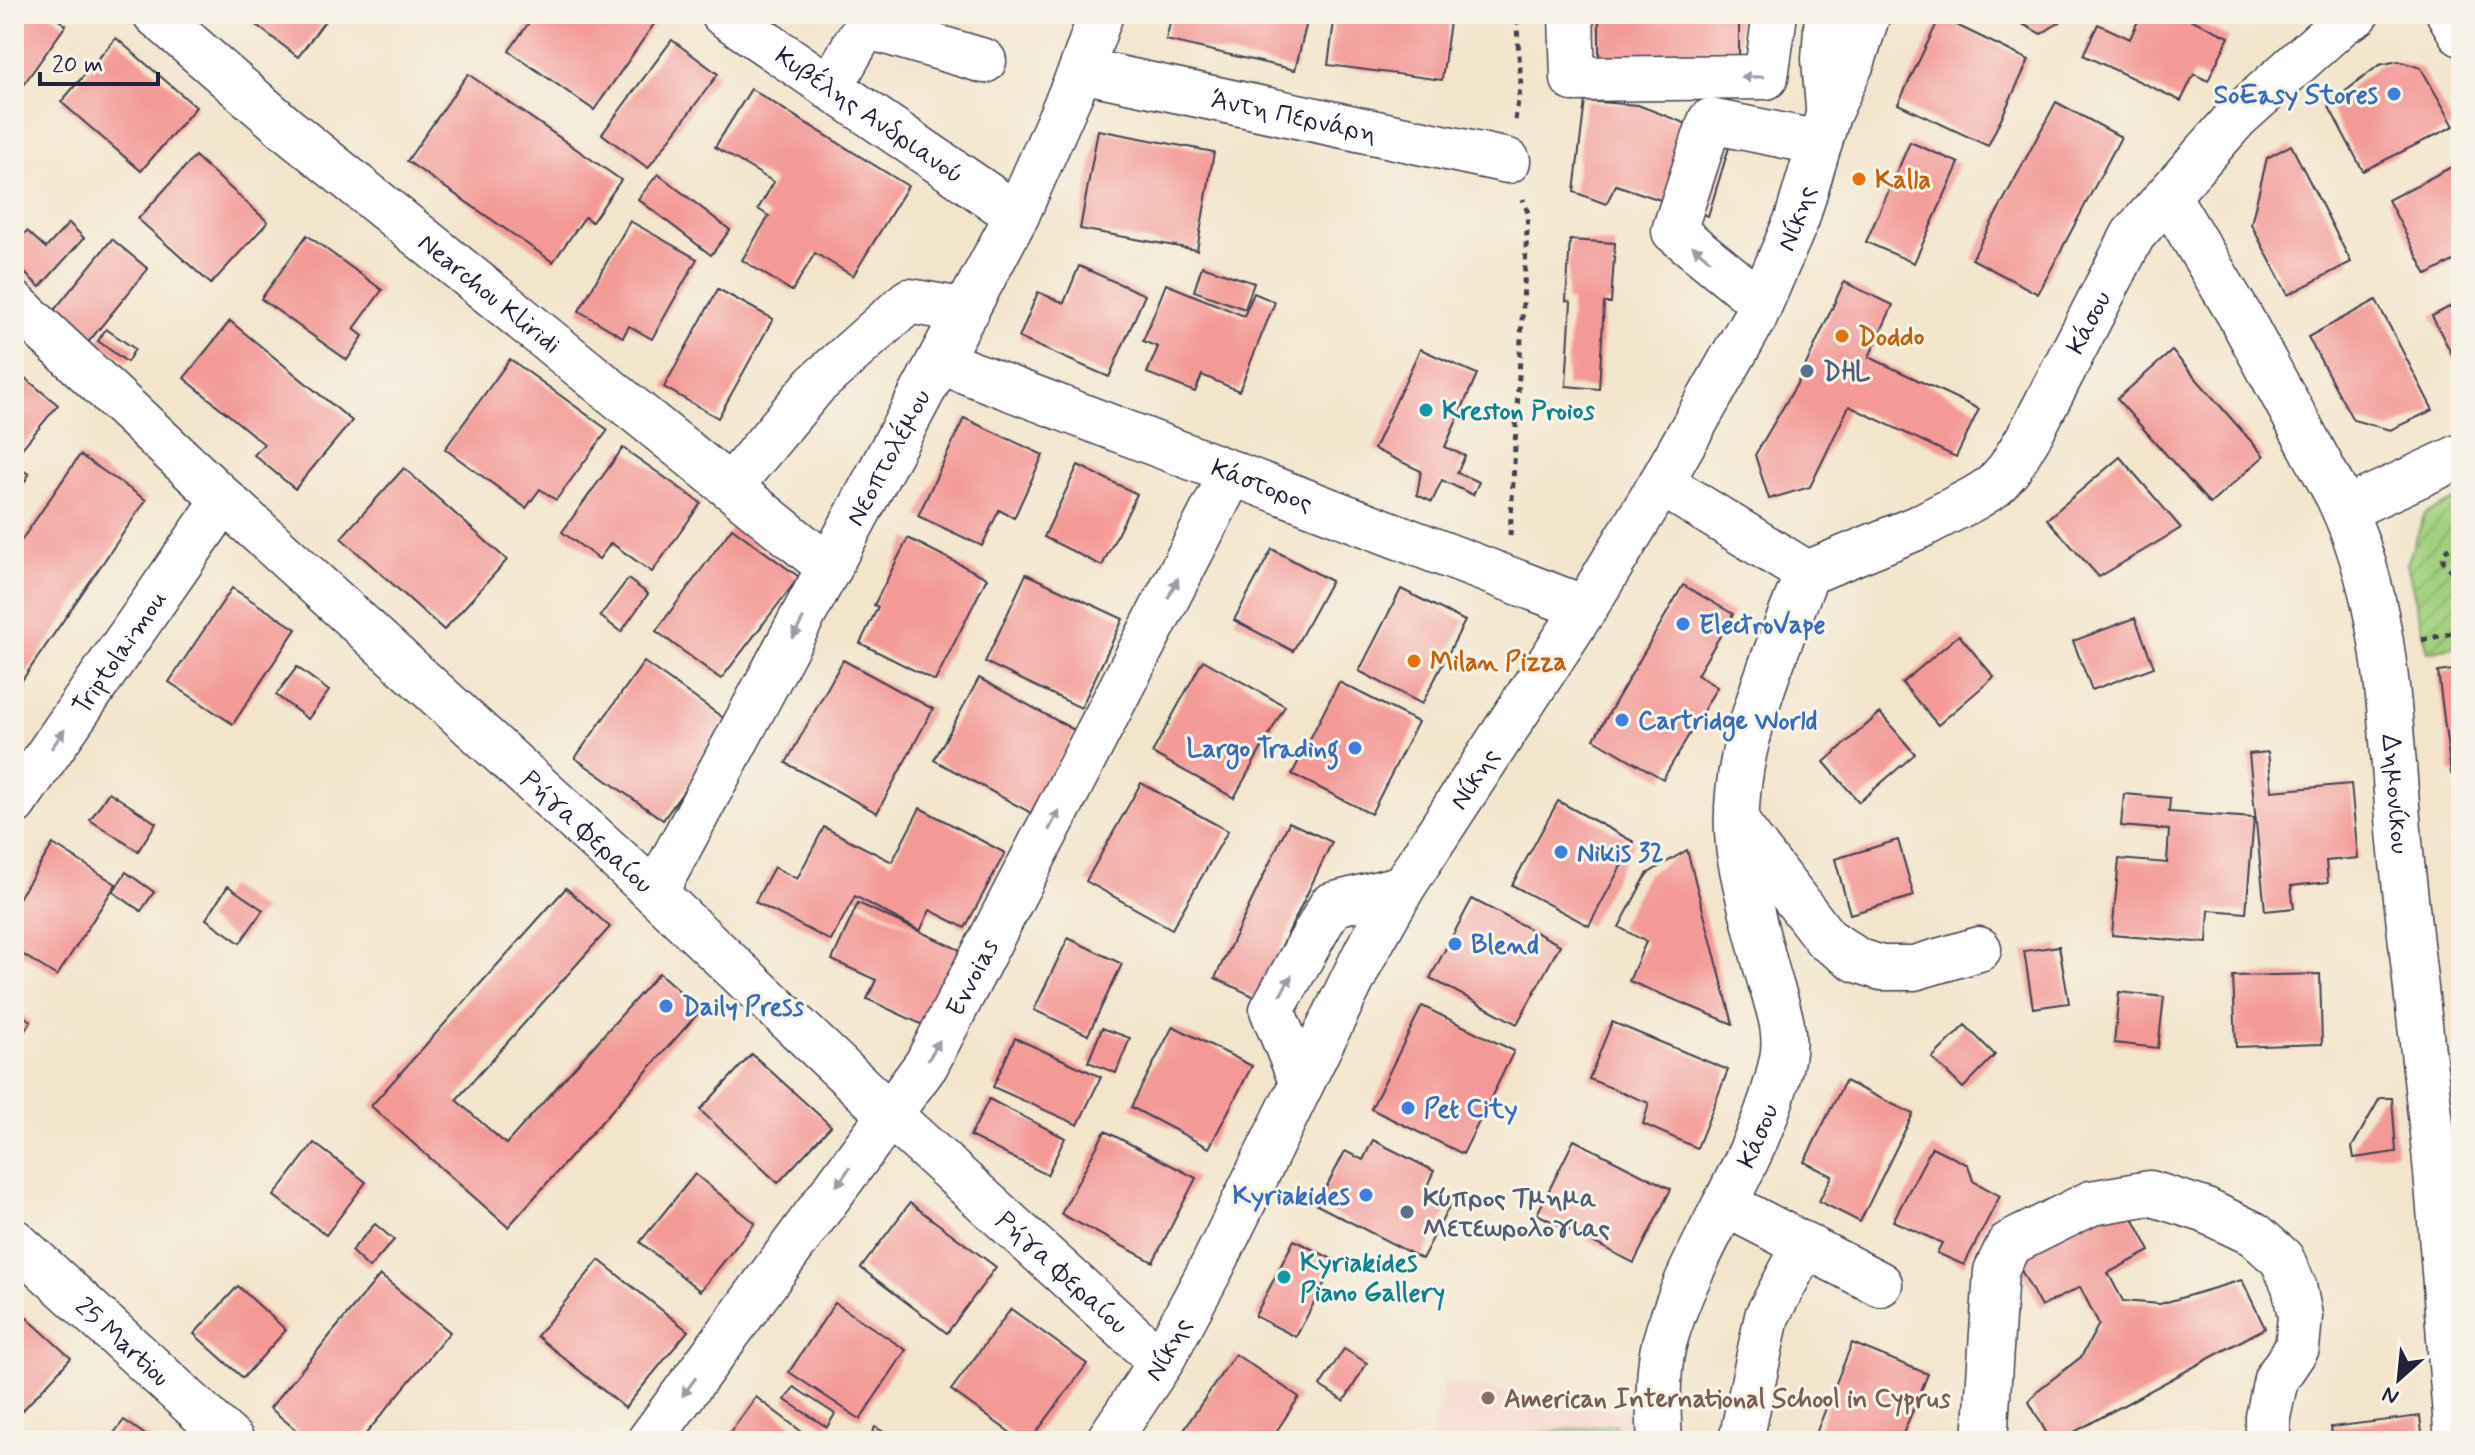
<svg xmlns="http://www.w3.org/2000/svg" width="2475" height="1455" font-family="Mynerve,sans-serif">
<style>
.built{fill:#f7d1c8}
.park{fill:#a2d07e;stroke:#62795c;stroke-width:2}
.garden{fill:url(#garden-furrows);stroke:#62795c;stroke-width:2}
.building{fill:#f39996}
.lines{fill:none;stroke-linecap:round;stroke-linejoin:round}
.minor-casing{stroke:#413f51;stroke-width:47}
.major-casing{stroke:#413f51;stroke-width:47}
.path{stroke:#413f51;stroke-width:5;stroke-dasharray:6 6;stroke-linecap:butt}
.minor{stroke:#fff;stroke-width:44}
.major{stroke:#fff;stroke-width:44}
.oneway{fill:#9c9ca7}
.shop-dot{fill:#3f7fe0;stroke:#f7f3e8;stroke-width:3}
.food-dot{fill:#e8710a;stroke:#f7f3e8;stroke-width:3}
.service-dot{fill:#5c6f8a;stroke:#f7f3e8;stroke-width:3}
.culture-dot{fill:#0f9aa8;stroke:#f7f3e8;stroke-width:3}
.education-dot{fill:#8d6e63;stroke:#f7f3e8;stroke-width:3}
.labels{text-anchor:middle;stroke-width:6;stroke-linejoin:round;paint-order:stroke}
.shop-label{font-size:26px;font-weight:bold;fill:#366cbe;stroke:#f7f3e8;text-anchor:start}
.street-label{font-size:26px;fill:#22223b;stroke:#f7f3e8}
.food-label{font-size:26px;font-weight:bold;fill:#c56008;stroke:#f7f3e8;text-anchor:start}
.service-label{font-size:26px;font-weight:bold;fill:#4e5e75;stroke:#f7f3e8;text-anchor:start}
.culture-label{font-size:26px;font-weight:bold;fill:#0d838f;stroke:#f7f3e8;text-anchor:start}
.education-label{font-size:26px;font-weight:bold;fill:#785e54;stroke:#f7f3e8;text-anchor:start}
</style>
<defs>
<pattern id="garden-furrows" width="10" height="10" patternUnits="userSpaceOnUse" patternTransform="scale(2)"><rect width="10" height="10" fill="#a2d07e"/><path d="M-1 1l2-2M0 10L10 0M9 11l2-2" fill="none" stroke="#8bb26e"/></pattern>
</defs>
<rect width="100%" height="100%" fill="#f7f3e8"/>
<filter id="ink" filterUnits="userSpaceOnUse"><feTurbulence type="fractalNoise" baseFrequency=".0125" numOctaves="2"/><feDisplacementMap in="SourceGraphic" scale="16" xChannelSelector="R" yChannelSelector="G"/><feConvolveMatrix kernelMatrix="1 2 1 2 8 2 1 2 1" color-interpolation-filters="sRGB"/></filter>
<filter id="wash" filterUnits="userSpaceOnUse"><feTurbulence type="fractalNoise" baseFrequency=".006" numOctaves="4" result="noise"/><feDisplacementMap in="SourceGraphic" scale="32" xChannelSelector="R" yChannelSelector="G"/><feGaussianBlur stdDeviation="1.8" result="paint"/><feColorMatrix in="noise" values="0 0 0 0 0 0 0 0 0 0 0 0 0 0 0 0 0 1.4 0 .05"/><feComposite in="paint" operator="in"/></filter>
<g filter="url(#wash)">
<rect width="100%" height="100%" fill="#f3e5cc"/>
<polygon class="built" points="1444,1382 1629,1413 1632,1441 1430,1441"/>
<polygon class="park" points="1615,1424 1617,1441 1474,1441"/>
<polygon class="garden" points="2461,497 2461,645 2428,652 2407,564 2425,514"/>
<g id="blocks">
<g class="building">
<polygon points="14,14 50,14 66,25 16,95 14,94"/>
<polygon points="242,14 330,14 298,57"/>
<polygon points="535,14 661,14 594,110 509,51"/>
<polygon points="1172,14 1309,14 1295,70 1166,40"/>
<polygon points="1335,14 1451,14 1442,80 1328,65"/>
<rect x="1599" y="14" width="140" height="56"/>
<polygon points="2004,14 2072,14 2041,34"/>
<polygon points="2141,14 2179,14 2229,37 2208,81 2194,74 2181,101 2083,55 2098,24 2130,39"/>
<polygon points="1940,17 2029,60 1988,146 1898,104"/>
<polygon points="116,38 196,107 141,171 61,102"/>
<polygon points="672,40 718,74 648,168 602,134"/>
<polygon points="2398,61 2421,68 2454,126 2363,171 2328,105 2379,65"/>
<polygon points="468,74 621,180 592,222 585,217 553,262 407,161"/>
<polygon points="751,89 908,186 853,276 815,253 792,291 742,260 769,216 758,209 774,182 715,147"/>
<polygon points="1585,101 1638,105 1731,141 1708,216 1616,185 1606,204 1574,192"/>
<polygon points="2056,102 2121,137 2038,294 1972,259"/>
<polygon points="1098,130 1214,152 1197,250 1080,229"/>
<polygon points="1910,142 1959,163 1914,263 1866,242"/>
<polygon points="2291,145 2351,262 2288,295 2251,224 2267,158"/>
<polygon points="195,156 268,222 211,284 138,219"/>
<polygon points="2461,162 2461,257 2427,275 2388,200"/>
<polygon points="658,174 730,230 711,255 638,199"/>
<polygon points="630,221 697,259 652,339 629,326 623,337 579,311"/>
<polygon points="69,223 84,238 40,287 14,263 14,245 27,231 46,248"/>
<polygon points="307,235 382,290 354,329 363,336 347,360 261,299"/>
<polygon points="112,239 148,269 86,345 50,315"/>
<polygon points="1570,240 1615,243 1611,303 1604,303 1599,389 1566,386 1571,302 1566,301"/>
<polygon points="1079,266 1145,295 1109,377 1019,338 1038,292 1064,303"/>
<polygon points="1202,266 1254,283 1245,309 1194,291"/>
<polygon points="1844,282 1893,305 1869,357 1979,409 1956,457 1849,406 1810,487 1769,499 1755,455 1798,382"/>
<polygon points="1166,284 1244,316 1254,293 1275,302 1239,391 1202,375 1195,392 1147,373 1158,347 1143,341"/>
<polygon points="718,289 773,319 718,418 664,387"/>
<polygon points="2376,300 2433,410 2390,430 2353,420 2308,337"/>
<polygon points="2461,301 2461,372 2432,316"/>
<polygon points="230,321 352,421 295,489 254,455 264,444 184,378"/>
<polygon points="106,329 135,349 127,362 98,341"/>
<polygon points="1420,349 1477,374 1445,447 1465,456 1457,473 1479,482 1473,495 1442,480 1432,502 1417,495 1421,471 1374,449"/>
<polygon points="2172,351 2264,456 2210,504 2117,399"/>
<polygon points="510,359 608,430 556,500 540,489 526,508 445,449"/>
<polygon points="14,369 58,405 19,452 14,449"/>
<polygon points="964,418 1043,455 1014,518 999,510 982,546 918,516"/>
<polygon points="623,448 701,503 652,572 611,543 599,559 562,532"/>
<polygon points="80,455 146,500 14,692 14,551"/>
<polygon points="2120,457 2181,528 2099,577 2047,519"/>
<polygon points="14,465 29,474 14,501"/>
<polygon points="1078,465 1137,494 1102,566 1044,537"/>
<polygon points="404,468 507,560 444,630 341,538"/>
<polygon points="732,528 799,577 721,679 656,631"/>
<polygon points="908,538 987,578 935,681 860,643 878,607 874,605"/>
<polygon points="1272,549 1331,581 1293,651 1234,620"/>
<polygon points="1026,574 1123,619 1081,708 985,662"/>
<polygon points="628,579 648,594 621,632 600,616"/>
<polygon points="1683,585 1733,614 1697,675 1717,687 1663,779 1594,739"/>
<polygon points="232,588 296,629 233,724 169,682"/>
<polygon points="1401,589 1465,621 1422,704 1359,671"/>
<polygon points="2135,618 2154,667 2092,690 2073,641"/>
<polygon points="1959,635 1994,677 1938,725 1902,683"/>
<polygon points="843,660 933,709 877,813 786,763"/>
<polygon points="1203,660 1285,706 1234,798 1152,753"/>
<polygon points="644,662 732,724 663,820 575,758"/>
<polygon points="297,667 329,691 308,719 276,695"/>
<polygon points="2461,669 2461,773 2451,774 2438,672"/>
<polygon points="979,678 1076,731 1031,813 934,760"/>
<polygon points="1339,682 1418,722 1371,814 1292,774"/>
<polygon points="1880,713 1915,754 1859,802 1824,762"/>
<polygon points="2268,752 2272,791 2351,784 2358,858 2326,861 2328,882 2291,886 2294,908 2265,911 2249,754"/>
<polygon points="1141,783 1228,831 1172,929 1086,881"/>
<polygon points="109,792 156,823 138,851 90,820"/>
<polygon points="2124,794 2170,798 2169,812 2254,818 2246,913 2209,910 2207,943 2112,935 2119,859 2167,863 2169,830 2121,826"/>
<polygon points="1558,801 1634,842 1589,926 1512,885"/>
<polygon points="2461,804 2461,864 2459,864 2454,805"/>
<polygon points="920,808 1005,853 965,928 930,910 920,931 855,896 831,941 755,902 774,867 797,879 824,827 892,862"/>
<polygon points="1289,822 1332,842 1257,998 1215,978"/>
<polygon points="1898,840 1914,896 1850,914 1835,859"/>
<polygon points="53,844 116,884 57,976 14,949 14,906"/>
<polygon points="1687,850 1733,1024 1629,981 1646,942 1619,927 1647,874"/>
<polygon points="126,872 154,892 141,911 113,892"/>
<polygon points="228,886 263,910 240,943 206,919"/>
<polygon points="566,888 610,927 456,1100 506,1144 659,973 701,1010 508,1227 371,1106"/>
<polygon points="1472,899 1560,945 1517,1024 1430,978"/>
<polygon points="858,903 960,950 925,1026 867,999 876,980 832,960"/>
<polygon points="1068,938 1122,964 1088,1035 1034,1010"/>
<polygon points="2059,946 2069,1003 2033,1008 2024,951"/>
<polygon points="2320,974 2322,1044 2236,1047 2233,976"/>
<polygon points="2119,992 2164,997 2158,1048 2114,1043"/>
<polygon points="1422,1006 1514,1051 1463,1154 1371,1109"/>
<polygon points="14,1010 31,1021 14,1047"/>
<polygon points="1612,1022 1728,1070 1697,1148 1643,1124 1649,1103 1589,1079"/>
<polygon points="1965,1025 1995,1055 1963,1088 1932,1058"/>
<polygon points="1173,1026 1252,1066 1209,1148 1131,1107"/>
<polygon points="1102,1028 1130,1038 1116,1073 1088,1062"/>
<polygon points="1015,1038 1101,1077 1078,1125 993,1087"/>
<polygon points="752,1054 831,1126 778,1183 700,1110"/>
<polygon points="1845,1081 1913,1114 1860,1222 1819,1201 1832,1176 1804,1162"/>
<polygon points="2380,1098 2392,1098 2396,1152 2354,1158 2352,1147"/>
<polygon points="989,1099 1065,1138 1047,1175 970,1136"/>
<polygon points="1105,1131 1196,1178 1153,1262 1061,1214"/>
<polygon points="1373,1140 1434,1171 1424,1192 1450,1205 1422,1259 1317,1205 1345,1151 1363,1160"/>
<polygon points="1574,1140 1671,1189 1634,1263 1537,1214"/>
<polygon points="314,1143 366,1182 326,1235 274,1196"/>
<polygon points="1932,1147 1968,1165 1973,1181 2000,1196 1964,1265 1937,1253 1942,1243 1893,1221"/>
<polygon points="695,1174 755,1223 700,1291 640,1242"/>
<polygon points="2124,1201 2150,1251 2108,1273 2123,1301 2160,1304 2242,1280 2265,1328 2058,1441 2051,1441 2029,1402 2037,1391 2081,1357 2099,1324 2080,1287 2041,1307 2015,1259"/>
<polygon points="910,1203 996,1267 947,1333 861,1268"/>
<polygon points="375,1224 394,1240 369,1268 351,1251"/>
<polygon points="1294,1240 1336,1261 1296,1337 1255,1316"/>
<polygon points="599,1260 688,1331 625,1408 537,1336"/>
<polygon points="380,1275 450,1332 360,1441 309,1441 270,1408"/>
<polygon points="238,1286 286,1330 243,1378 194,1334"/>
<polygon points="835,1303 906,1350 860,1419 789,1372"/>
<polygon points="14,1306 71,1358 14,1420"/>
<polygon points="1011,1309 1087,1364 1030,1441 1022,1441 951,1390"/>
<polygon points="1852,1343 1928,1374 1900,1441 1813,1441"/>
<polygon points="1344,1349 1367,1363 1344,1401 1320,1386"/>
<polygon points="1235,1354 1299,1397 1270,1441 1176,1441"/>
<polygon points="794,1387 835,1414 827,1427 785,1400"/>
<polygon points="756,1397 814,1441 724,1441"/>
<polygon points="2420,1416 2423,1441 2333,1441 2331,1427"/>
<polygon points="124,1420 154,1441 108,1441"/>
<polygon points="875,1427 900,1441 867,1441"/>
</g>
</g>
</g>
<g filter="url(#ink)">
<use href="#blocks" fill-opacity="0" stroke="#413f51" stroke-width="2"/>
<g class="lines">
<defs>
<g id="minor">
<path id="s1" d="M155,14l132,115 543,439"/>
<path id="s2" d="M723,14l294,201"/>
<polyline points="1571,14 1573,79 1766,77 1775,14"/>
<polyline points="2449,14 2461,34"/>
<path id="s3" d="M1081,70l427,91"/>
<polyline points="830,88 858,39 869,27 984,61"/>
<path id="s4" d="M2169,198l71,118 97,179c56,114 52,244 65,367 10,97 22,193 32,289 9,97 15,193 23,290"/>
<polyline points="1761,302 1674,231 1710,121 1820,143"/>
<path id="s5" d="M14,303l210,197 431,393 235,222 271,247"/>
<path id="s6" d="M941,362l644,246"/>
<polyline points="1661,483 1807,573"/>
<polyline points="730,487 815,385 909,301 967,311"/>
<polyline points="2344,510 2461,456"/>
<path id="s7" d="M14,803l210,-303"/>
<polyline points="1740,827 1826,939 1857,960 1881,968 1914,968 1979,949"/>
<path id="s8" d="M655,893l362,-678 64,-145 20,-56"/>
<polyline points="1301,1081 1272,1010 1331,905 1403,887"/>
<polyline points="1725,1204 1880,1284"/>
<path id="s9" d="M14,1241l218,200"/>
<path id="s10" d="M649,1441l277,-376 306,-592"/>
<path id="s11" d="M1660,1441c-2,-30 -3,-68 4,-97 27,-99 98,-183 118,-285 6,-32 -7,-58 -15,-88 -10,-37 -20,-75 -27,-112 -17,-94 34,-200 67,-286l112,-46 56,-29 19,-12 15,-17 23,-38 101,-196 104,-118 105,-94 15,-9"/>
<polyline points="1741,1441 1767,1316 1805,1245"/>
<polyline points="1985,1441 1996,1271 2009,1244 2091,1203 2150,1193 2204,1210 2254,1234 2282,1259 2294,1286 2300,1316 2297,1348 2276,1379 2268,1417 2268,1441"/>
</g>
<g id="major">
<polyline points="1827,14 1824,59 1828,108"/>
<path id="s12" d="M1108,1441l53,-79 52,-97 153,-313 37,-65 182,-279 76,-125 93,-164 43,-100 31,-104 25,-54 15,-47"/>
</g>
</defs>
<use href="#minor" class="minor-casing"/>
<use href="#major" class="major-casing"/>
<g class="path">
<polyline points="1515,120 1521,83 1516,14"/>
<polyline points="1510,536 1528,213 1523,199"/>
<path d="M2461,546c-11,-2 -18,4 -18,15l9,11 9,1"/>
<polyline points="2422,640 2461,631"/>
</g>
<use href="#minor" class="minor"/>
<use href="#major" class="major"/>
</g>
<defs><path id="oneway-solid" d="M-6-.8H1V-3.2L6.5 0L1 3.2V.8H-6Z" transform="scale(2)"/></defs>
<g class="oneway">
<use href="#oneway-solid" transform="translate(1752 77) rotate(179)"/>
<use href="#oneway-solid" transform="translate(1701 253) rotate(-141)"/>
<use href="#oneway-solid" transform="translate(1173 588) rotate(-63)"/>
<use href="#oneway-solid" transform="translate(798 628) rotate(118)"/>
<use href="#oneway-solid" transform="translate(58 739) rotate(-55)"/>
<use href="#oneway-solid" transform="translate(1054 820) rotate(-63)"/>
<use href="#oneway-solid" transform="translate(1286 985) rotate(-61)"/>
<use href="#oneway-solid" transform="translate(934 1050) rotate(-60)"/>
<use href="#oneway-solid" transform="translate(843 1177) rotate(126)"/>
<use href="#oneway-solid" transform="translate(689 1387) rotate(126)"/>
</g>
</g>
<g class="shop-dot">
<circle cx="2394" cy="94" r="8"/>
<circle cx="1683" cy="624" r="8"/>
<circle cx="1622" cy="720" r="8"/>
<circle cx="1355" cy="748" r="8"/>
<circle cx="1561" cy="852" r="8"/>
<circle cx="1455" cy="944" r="8"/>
<circle cx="666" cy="1006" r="8"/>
<circle cx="1408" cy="1108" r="8"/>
<circle cx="1366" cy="1195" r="8"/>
</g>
<g class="food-dot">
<circle cx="1859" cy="179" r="8"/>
<circle cx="1842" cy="336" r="8"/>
<circle cx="1414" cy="661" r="8"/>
</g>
<g class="service-dot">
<circle cx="1807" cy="371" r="8"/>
<circle cx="1407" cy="1212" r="8"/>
</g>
<g class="culture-dot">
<circle cx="1426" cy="410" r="8"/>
<circle cx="1284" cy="1277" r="8"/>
</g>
<circle class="education-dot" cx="1488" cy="1398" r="8"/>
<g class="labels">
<g class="shop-label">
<text x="2378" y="103" text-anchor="end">SoEasy Stores</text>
<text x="1699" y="633">ElectroVape</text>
<text x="1638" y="729">Cartridge World</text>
<text x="1339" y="757" text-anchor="end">Largo Trading</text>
<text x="1577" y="861">Nikis 32</text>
<text x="1471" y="953">Blend</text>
<text x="682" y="1015">Daily Press</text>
<text x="1424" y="1117">Pet City</text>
<text x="1350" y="1204" text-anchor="end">Kyriakides</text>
</g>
<g class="street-label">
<text dy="9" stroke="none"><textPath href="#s2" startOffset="178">Κυβέλης Ανδριανού</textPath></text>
<text dy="9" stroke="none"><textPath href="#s3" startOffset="218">Άντη Περνάρη</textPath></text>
<text dy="9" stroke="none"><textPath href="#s12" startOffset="1406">Νίκης</textPath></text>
<text dy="9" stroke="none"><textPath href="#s1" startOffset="436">Nearchou Kliridi</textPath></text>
<text dy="9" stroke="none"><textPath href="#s11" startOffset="1306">Κάσου</textPath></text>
<text dy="9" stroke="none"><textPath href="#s8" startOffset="494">Νεοπτολέμου</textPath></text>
<text dy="9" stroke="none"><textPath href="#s6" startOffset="344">Κάστορος</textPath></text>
<text dy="9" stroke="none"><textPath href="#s7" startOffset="184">Triptolaimou</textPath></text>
<text dy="9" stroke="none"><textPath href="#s12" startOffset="758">Νίκης</textPath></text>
<text dy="9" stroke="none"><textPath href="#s4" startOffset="648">Δημονίκου</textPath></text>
<text dy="9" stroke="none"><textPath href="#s5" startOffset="780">Ρήγα Φεραίου</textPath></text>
<text dy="9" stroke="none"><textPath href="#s10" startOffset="566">Evvoias</textPath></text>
<text dy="9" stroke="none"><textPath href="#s11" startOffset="326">Κάσου</textPath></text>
<text dy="9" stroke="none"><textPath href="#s5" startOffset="1428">Ρήγα Φεραίου</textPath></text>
<text dy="9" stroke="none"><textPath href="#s9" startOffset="148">25 Martiou</textPath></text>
<text dy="9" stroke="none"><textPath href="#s12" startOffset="110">Νίκης</textPath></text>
</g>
<g class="food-label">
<text x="1875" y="188">Kalla</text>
<text x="1858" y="345">Doddo</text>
<text x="1430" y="670">Milan Pizza</text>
</g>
<g class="service-label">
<text x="1823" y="380">DHL</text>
<text x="1423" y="1206">Κύπρος Τμημα<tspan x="1423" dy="30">Μετεωρολογιας</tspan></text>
</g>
<g class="culture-label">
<text x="1442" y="419">Kreston Proios</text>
<text x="1300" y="1271">Kyriakides<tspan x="1300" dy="30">Piano Gallery</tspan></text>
</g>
<g class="education-label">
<text x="1504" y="1407">American International School in Cyprus</text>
</g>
</g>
<rect width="2475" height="1455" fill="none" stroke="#f7f3e8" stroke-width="48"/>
<g transform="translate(2399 1379) rotate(207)" stroke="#f7f3e8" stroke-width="6" paint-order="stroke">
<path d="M0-6L14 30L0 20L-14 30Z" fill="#22223b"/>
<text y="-12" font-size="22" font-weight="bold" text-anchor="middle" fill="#22223b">N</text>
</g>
<path d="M40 72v12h118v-12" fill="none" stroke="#22223b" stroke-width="4"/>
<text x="52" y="72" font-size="24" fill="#22223b" stroke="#f7f3e8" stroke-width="6" paint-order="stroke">20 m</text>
</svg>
